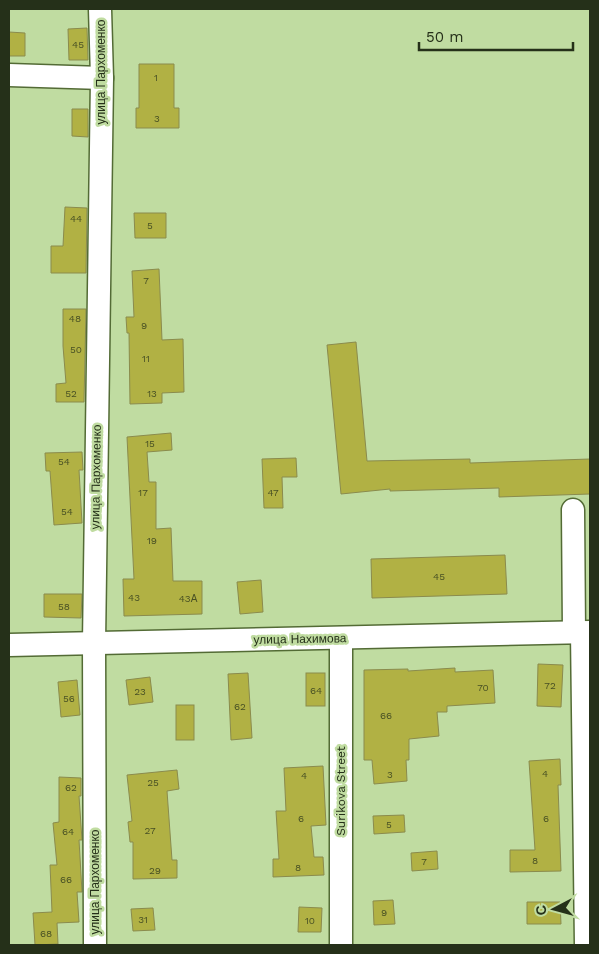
<svg xmlns="http://www.w3.org/2000/svg" width="599" height="954" font-family="'Work Sans',sans-serif">
<style>
.building{fill:#b1b144;stroke:#8a8b4d}
.lines{fill:none;stroke-linecap:round;stroke-linejoin:round}
.minor-casing{stroke:#536b35;stroke-width:25}
.minor{stroke:#fff;stroke-width:22}
.labels{text-anchor:middle;stroke-width:5;stroke-linejoin:round;paint-order:stroke}
.number-label{font-size:10px;fill:#485024}
.street-label{font-size:12px;fill:#253019;stroke:#c0dca1}
</style>
<rect width="100%" height="100%" fill="#c0dca1"/>
<g class="building">
<polygon points="87,28 88,60 69,60 68,29"/>
<polygon points="9,32 25,33 25,56 9,56"/>
<polygon points="139,64 174,64 174,108 179,108 179,128 136,128 136,108 139,108"/>
<polygon points="72,109 88,109 88,137 72,136"/>
<polygon points="65,207 87,208 86,273 51,273 51,246 63,246"/>
<polygon points="134,213 166,213 166,238 135,238"/>
<polygon points="159,269 162,340 183,339 184,392 162,393 162,403 130,404 129,333 127,333 126,317 134,317 132,271"/>
<polygon points="63,309 86,309 84,402 56,402 56,384 66,383 63,346"/>
<polygon points="356,342 367,461 470,459 470,463 590,459 590,494 499,497 499,488 390,491 390,489 341,494 327,345"/>
<polygon points="171,433 172,450 147,452 149,482 156,482 156,529 171,528 173,581 202,581 202,614 124,616 123,579 134,579 127,437"/>
<polygon points="82,452 83,470 79,470 82,523 54,525 50,471 46,471 45,453"/>
<polygon points="296,458 297,477 282,477 283,508 264,508 262,459"/>
<polygon points="505,555 507,594 372,598 371,559"/>
<polygon points="261,580 263,612 240,614 237,582"/>
<polygon points="44,594 82,594 81,618 44,617"/>
<polygon points="538,664 563,665 561,707 537,706"/>
<polygon points="455,668 455,672 493,670 495,703 447,706 447,712 437,712 439,736 409,739 409,760 406,760 407,781 374,784 372,760 364,760 364,670 408,669 408,671"/>
<polygon points="248,673 252,738 231,740 228,674"/>
<rect x="306" y="673" width="19" height="33"/>
<polygon points="150,677 153,702 129,705 126,680"/>
<polygon points="77,680 80,715 61,717 58,682"/>
<rect x="176" y="705" width="18" height="35"/>
<polygon points="560,759 561,785 558,785 561,871 510,872 510,850 535,850 529,761"/>
<polygon points="323,766 326,825 311,826 314,857 323,857 324,875 273,877 273,859 279,859 276,811 286,811 284,768"/>
<polygon points="177,770 179,789 167,791 172,860 177,860 177,878 133,879 133,842 130,842 128,822 132,821 127,775"/>
<polygon points="59,777 81,778 81,796 79,796 82,840 79,840 82,892 77,892 79,922 57,923 58,944 35,945 33,913 52,912 50,865 57,865 53,823 59,822"/>
<polygon points="404,815 405,832 374,834 373,816"/>
<polygon points="437,851 438,869 412,871 411,853"/>
<polygon points="393,900 395,924 374,925 373,901"/>
<polygon points="527,902 560,902 561,924 527,924"/>
<polygon points="299,907 322,908 321,932 298,932"/>
<polygon points="153,908 155,930 133,931 131,909"/>
</g>
<g class="lines">
<defs>
<g id="minor">
<polyline points="9,75 102,78"/>
<polyline points="573,510 574,632"/>
<polyline points="582,632 586,945"/>
<polyline points="341,638 341,945"/>
<polyline points="9,645 590,632"/>
<polyline points="95,945 94,643 102,78 100,9"/>
</g>
</defs>
<use href="#minor" class="minor-casing"/>
<use href="#minor" class="minor"/>
</g>
<g class="labels">
<g class="number-label">
<text x="78" y="48">45</text>
<text x="156" y="81">1</text>
<text x="157" y="122">3</text>
<text x="76" y="222">44</text>
<text x="150" y="229">5</text>
<text x="146" y="284">7</text>
<text x="75" y="322">48</text>
<text x="144" y="329">9</text>
<text x="76" y="353">50</text>
<text x="146" y="362">11</text>
<text x="71" y="397">52</text>
<text x="152" y="397">13</text>
<text x="150" y="447">15</text>
<text x="64" y="465">54</text>
<text x="143" y="496">17</text>
<text x="273" y="496">47</text>
<text x="67" y="515">54</text>
<text x="152" y="544">19</text>
<text x="439" y="580">45</text>
<text x="134" y="601">43</text>
<text x="188" y="602">43А</text>
<text x="64" y="610">58</text>
<text x="550" y="689">72</text>
<text x="483" y="691">70</text>
<text x="316" y="694">64</text>
<text x="140" y="695">23</text>
<text x="69" y="702">56</text>
<text x="240" y="710">62</text>
<text x="386" y="719">66</text>
<text x="545" y="777">4</text>
<text x="390" y="778">3</text>
<text x="304" y="779">4</text>
<text x="153" y="786">25</text>
<text x="71" y="791">62</text>
<text x="301" y="822">6</text>
<text x="546" y="822">6</text>
<text x="389" y="828">5</text>
<text x="150" y="834">27</text>
<text x="68" y="835">64</text>
<text x="535" y="864">8</text>
<text x="424" y="865">7</text>
<text x="298" y="871">8</text>
<text x="155" y="874">29</text>
<text x="66" y="883">66</text>
<text x="384" y="916">9</text>
<text x="143" y="923">31</text>
<text x="310" y="924">10</text>
<text x="46" y="937">68</text>
</g>
<g class="street-label">
<text transform="translate(101 72) rotate(-90)" y="4">улица Пархоменко</text>
<text transform="translate(96 477) rotate(-89)" y="4">улица Пархоменко</text>
<text transform="translate(300 639) rotate(-1)" y="4">улица Нахимова</text>
<text transform="translate(341 791) rotate(-90)" y="4">Surikova Street</text>
<text transform="translate(95 882) rotate(-90)" y="4">улица Пархоменко</text>
</g>
</g>
<rect width="599" height="954" fill="none" stroke="#253019" stroke-width="20"/>
<g transform="translate(554 909) rotate(264)" stroke="#c0dca1" stroke-width="4" paint-order="stroke">
<path d="M0-4L9 19L0 12L-9 19Z" fill="#253019"/>
<text y="-8" font-size="14" font-weight="bold" text-anchor="middle" fill="#253019">С</text>
</g>
<path d="M419 42v8h154v-8" fill="none" stroke="#253019" stroke-width="2.5"/>
<text x="426" y="42" font-size="15" fill="#253019" stroke="#c0dca1" stroke-width="4" paint-order="stroke">50 m</text>
</svg>
